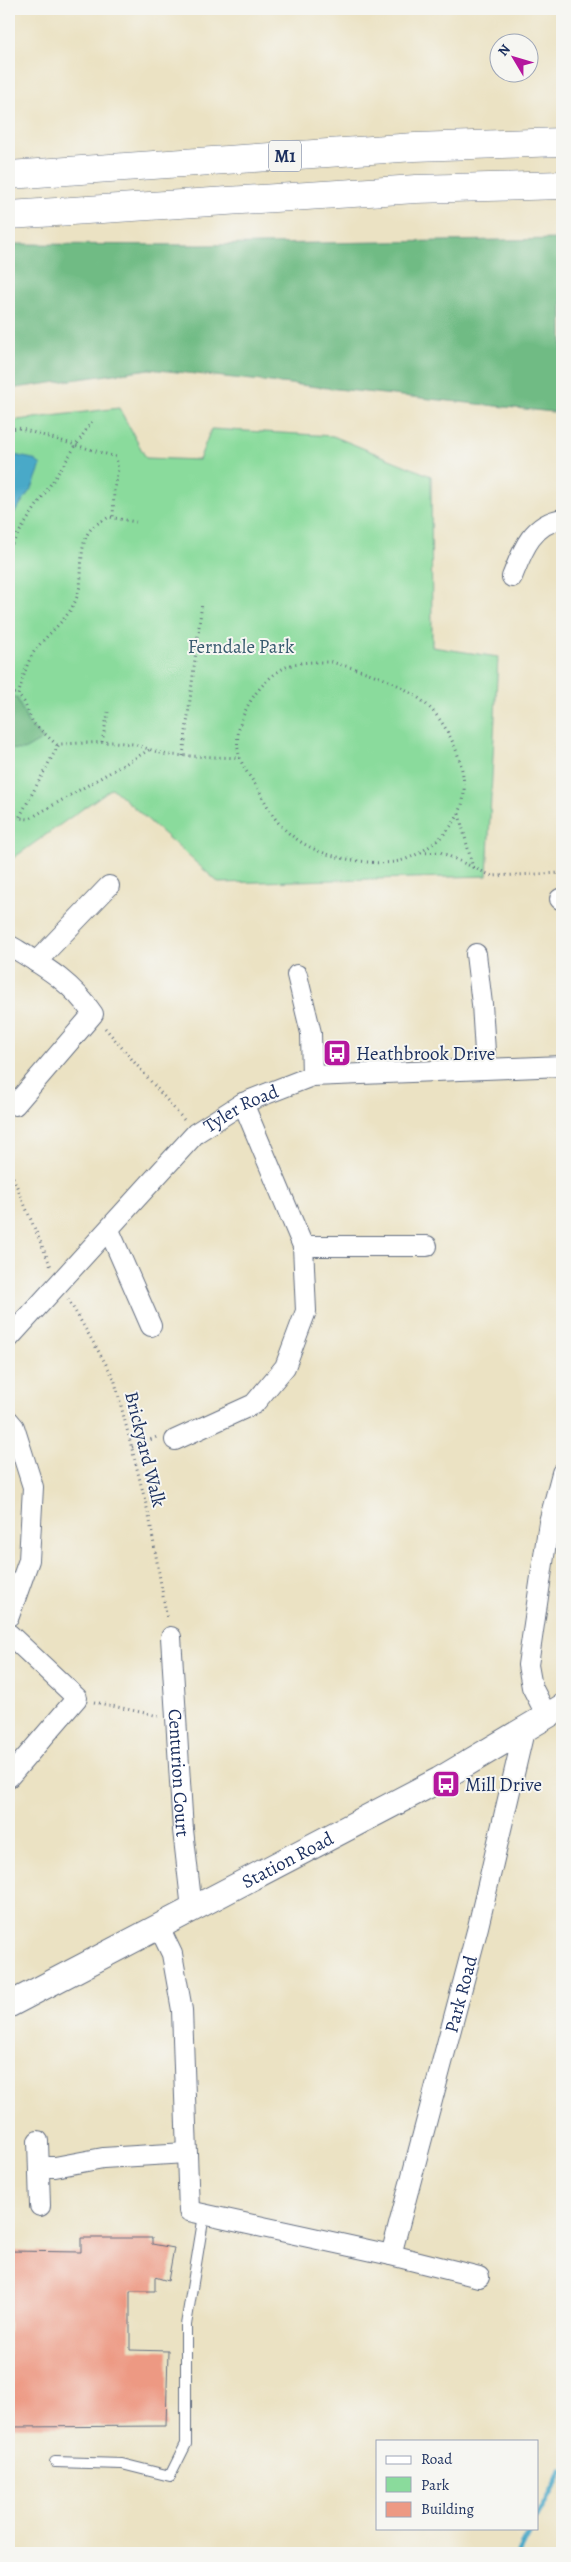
<svg xmlns="http://www.w3.org/2000/svg" width="571" height="2562" font-family="Alegreya,serif">
<style>
.green{fill:#8adb9c;stroke:#52857d}
.forest{fill:#6fbb84;stroke:#457571}
.water{fill:#49a9c8;stroke:#326c93}
.lines{fill:none;stroke-linecap:round;stroke-linejoin:round}
.stream{stroke:#49a9c8;stroke-width:5.5}
.building{fill:#ed9983}
.service-casing{stroke:#646e81;stroke-width:12}
.minor-casing{stroke:#646e81;stroke-width:22}
.tertiary-casing{stroke:#646e81;stroke-width:27}
.motorway-casing{stroke:#646e81;stroke-width:29}
.path{stroke:#646e81;stroke-width:3;stroke-dasharray:1 4;stroke-linecap:butt}
.service{stroke:#fff;stroke-width:10}
.minor{stroke:#fff;stroke-width:20}
.tertiary{stroke:#fff;stroke-width:25}
.motorway{stroke:#fff;stroke-width:28}
.labels{text-anchor:middle;stroke-width:4;stroke-linejoin:round;paint-order:stroke}
.shield{fill:#f6f6f2;stroke:#5d6b8a;stroke-width:1}
.shield-label{font-size:18px;font-weight:bold;fill:#1b2f5e}
.park-label{font-size:19px;fill:#375a6e;stroke:#f6f6f2}
.poi-label{font-size:19px;fill:#1b2f5e;stroke:#f6f6f2;text-anchor:start}
.street-label{font-size:19px;fill:#1b2f5e;stroke:#f6f6f2}
</style>
<rect width="100%" height="100%" fill="#f6f6f2"/>
<filter id="ink" filterUnits="userSpaceOnUse"><feTurbulence type="fractalNoise" baseFrequency=".02" numOctaves="2"/><feDisplacementMap in="SourceGraphic" scale="10" xChannelSelector="R" yChannelSelector="G"/><feConvolveMatrix kernelMatrix="1 2 1 2 8 2 1 2 1" color-interpolation-filters="sRGB"/></filter>
<filter id="wash" filterUnits="userSpaceOnUse"><feTurbulence type="fractalNoise" baseFrequency=".0096" numOctaves="4" result="noise"/><feDisplacementMap in="SourceGraphic" scale="20" xChannelSelector="R" yChannelSelector="G"/><feGaussianBlur stdDeviation="1.12" result="paint"/><feColorMatrix in="noise" values="0 0 0 0 0 0 0 0 0 0 0 0 0 0 0 0 0 1.4 0 .05"/><feComposite in="paint" operator="in"/></filter>
<g filter="url(#wash)">
<rect width="100%" height="100%" fill="#ebe2c3"/>
<polygon class="green" points="119,408 146,458 199,460 211,429 333,436 431,476 432,647 498,657 487,876 219,883 112,788 9,861 9,421"/>
<g class="forest">
<polygon points="562,239 562,413 149,369 9,389 9,244 201,245"/>
<polygon points="9,695 17,698 28,723 43,739 24,750 9,749"/>
</g>
<polygon class="water" points="9,454 33,459 41,465 33,486 9,521"/>
<g class="lines">
<g class="stream">
<polyline points="537,2517 562,2471"/>
<polyline points="519,2553 532,2528"/>
</g>
</g>
<g id="blocks">
<polygon class="building" points="81,2238 152,2238 152,2244 174,2248 168,2281 155,2277 155,2291 130,2291 130,2350 168,2351 166,2426 9,2427 9,2251 81,2252"/>
</g>
</g>
<g filter="url(#ink)">
<use href="#blocks" fill-opacity="0" stroke="#646e81" stroke-width="1"/>
<g class="lines">
<defs>
<polyline id="service" points="55,2462 122,2464 170,2476 186,2444 186,2325 204,2215"/>
<g id="minor">
<path d="M512,577c10,-25 19,-53 50,-58"/>
<polyline points="560,899 562,899"/>
<path d="M9,945c34,21 62,36 84,69l-78,91"/>
<polyline points="476,954 482,1004 486,1068"/>
<polyline points="36,962 109,886"/>
<polyline points="297,975 311,1033 312,1076"/>
<polyline points="109,1230 151,1326"/>
<polyline points="303,1246 427,1246"/>
<path id="s1" d="M9,1338l187,-205 47,-30 69,-27 250,-10"/>
<polyline points="9,1421 14,1427 33,1487 29,1560 9,1616"/>
<polyline points="175,1440 254,1404 285,1367 306,1311 303,1246 243,1103"/>
<polyline points="9,1634 77,1698 9,1777"/>
<path id="s2" d="M171,1637l12,193 9,79"/>
<polyline points="547,1716 532,1687 528,1665 549,1522 562,1473"/>
<polyline points="159,1927 172,1954 182,2010 189,2211 391,2255 479,2277"/>
<polyline points="38,2141 40,2206"/>
<polyline points="40,2167 55,2167 103,2158 186,2153"/>
<path id="s3" d="M391,2255l87,-328 46,-196"/>
</g>
<g id="tertiary">
<path id="s4" d="M9,2005l430,-225 123,-73"/>
</g>
<g id="motorway">
<polyline points="9,175 415,147 562,142"/>
<polyline points="9,215 416,189 562,185"/>
</g>
</defs>
<use href="#service" class="service-casing"/>
<use href="#minor" class="minor-casing"/>
<use href="#tertiary" class="tertiary-casing"/>
<use href="#motorway" class="motorway-casing"/>
<g class="path">
<polyline points="9,429 18,428 116,457 118,469 114,490 113,518"/>
<polyline points="9,548 92,421"/>
<path d="M331,662c34,9 73,20 99,46 23,23 45,76 28,107 -9,18 -29,34 -47,42 -17,8 -35,6 -52,4 -22,-3 -45,-9 -64,-23 -17,-12 -25,-26 -34,-44 -6,-12 -17,-23 -21,-36 -11,-33 17,-77 46,-91 13,-6 31,-5 45,-5z"/>
<polyline points="9,692 18,695"/>
<polyline points="102,742 108,712"/>
<path d="M57,745l-24,-22 -9,-21 -6,-7c4,-12 7,-28 14,-40 14,-23 40,-35 47,-65 5,-18 -2,-49 14,-63 4,-4 11,-7 16,-10l27,5"/>
<polyline points="149,750 29,819 19,818 59,744 114,742 133,744 167,755 240,758"/>
<polyline points="183,756 202,603"/>
<polyline points="459,814 473,868"/>
<polyline points="9,820 19,818"/>
<polyline points="421,853 440,852 492,876 562,873"/>
<polyline points="105,1028 184,1120"/>
<polyline points="9,1168 51,1267"/>
<polyline points="68,1299 114,1378 149,1516 167,1619"/>
<polyline points="132,1447 157,1437"/>
<polyline points="94,1702 159,1716"/>
</g>
<use href="#service" class="service"/>
<use href="#minor" class="minor"/>
<use href="#tertiary" class="tertiary"/>
<use href="#motorway" class="motorway"/>
</g>
</g>
<defs>
<symbol id="bus-square" viewBox="-11 -11 22 22"><rect x="-9" y="-9" width="18" height="18" rx="4" fill="#b5179e" stroke="#f6f6f2"/><path d="M-5-6H5V4H4V6H2V4H-2V6H-4V4H-5ZM-3.5-4V0h7V-4ZM-3.5 1.2v1.5H-2V1.2ZM2 1.2v1.5H3.5V1.2Z" fill="#fff"/></symbol>
</defs>
<g fill-rule="evenodd">
<use href="#bus-square" x="321" y="1037" width="32" height="32"/>
<use href="#bus-square" x="430" y="1768" width="32" height="32"/>
</g>
<g class="labels">
<rect class="shield" x="269" y="140.5" width="32" height="31" rx="4"/>
<g class="shield-label">
<text x="285" y="162">M1</text>
</g>
<g class="park-label">
<text x="241" y="653">Ferndale Park</text>
</g>
<g class="poi-label">
<text x="356" y="1060">Heathbrook Drive</text>
<text x="465" y="1791">Mill Drive</text>
</g>
<g class="street-label">
<text dy="7" stroke="none"><textPath href="#s1" startOffset="329">Tyler Road</textPath></text>
<text transform="translate(146 1449) rotate(76)" y="7">Brickyard Walk</text>
<text dy="7" stroke="none"><textPath href="#s2" startOffset="136">Centurion Court</textPath></text>
<text dy="7" stroke="none"><textPath href="#s4" startOffset="314">Station Road</textPath></text>
<text dy="7" stroke="none"><textPath href="#s3" startOffset="270">Park Road</textPath></text>
</g>
</g>
<rect width="571" height="2562" fill="none" stroke="#f6f6f2" stroke-width="30"/>
<rect x="376" y="2440" width="162" height="90" fill="#f6f6f2" stroke="#9ea6b7"/>
<rect x="386" y="2456" width="25" height="8" fill="#ffffff" stroke="#9ea6b7"/>
<text x="421" y="2464" font-size="15" fill="#1b2f5e">Road</text>
<rect x="386" y="2477" width="25" height="15" fill="#8adb9c" stroke="#9ea6b7"/>
<text x="421" y="2490" font-size="15" fill="#1b2f5e">Park</text>
<rect x="386" y="2502" width="25" height="15" fill="#ed9983" stroke="#9ea6b7"/>
<text x="421" y="2514" font-size="15" fill="#1b2f5e">Building</text>
<g transform="translate(514 58) rotate(308)"><circle r="24" fill="#f6f6f2" stroke="#9ea6b7"/>
<path d="M0-4L9 19L0 12L-9 19Z" fill="#b5179e"/>
<text y="-8" font-size="14" font-weight="bold" text-anchor="middle" fill="#1b2f5e">N</text>
</g>
</svg>
